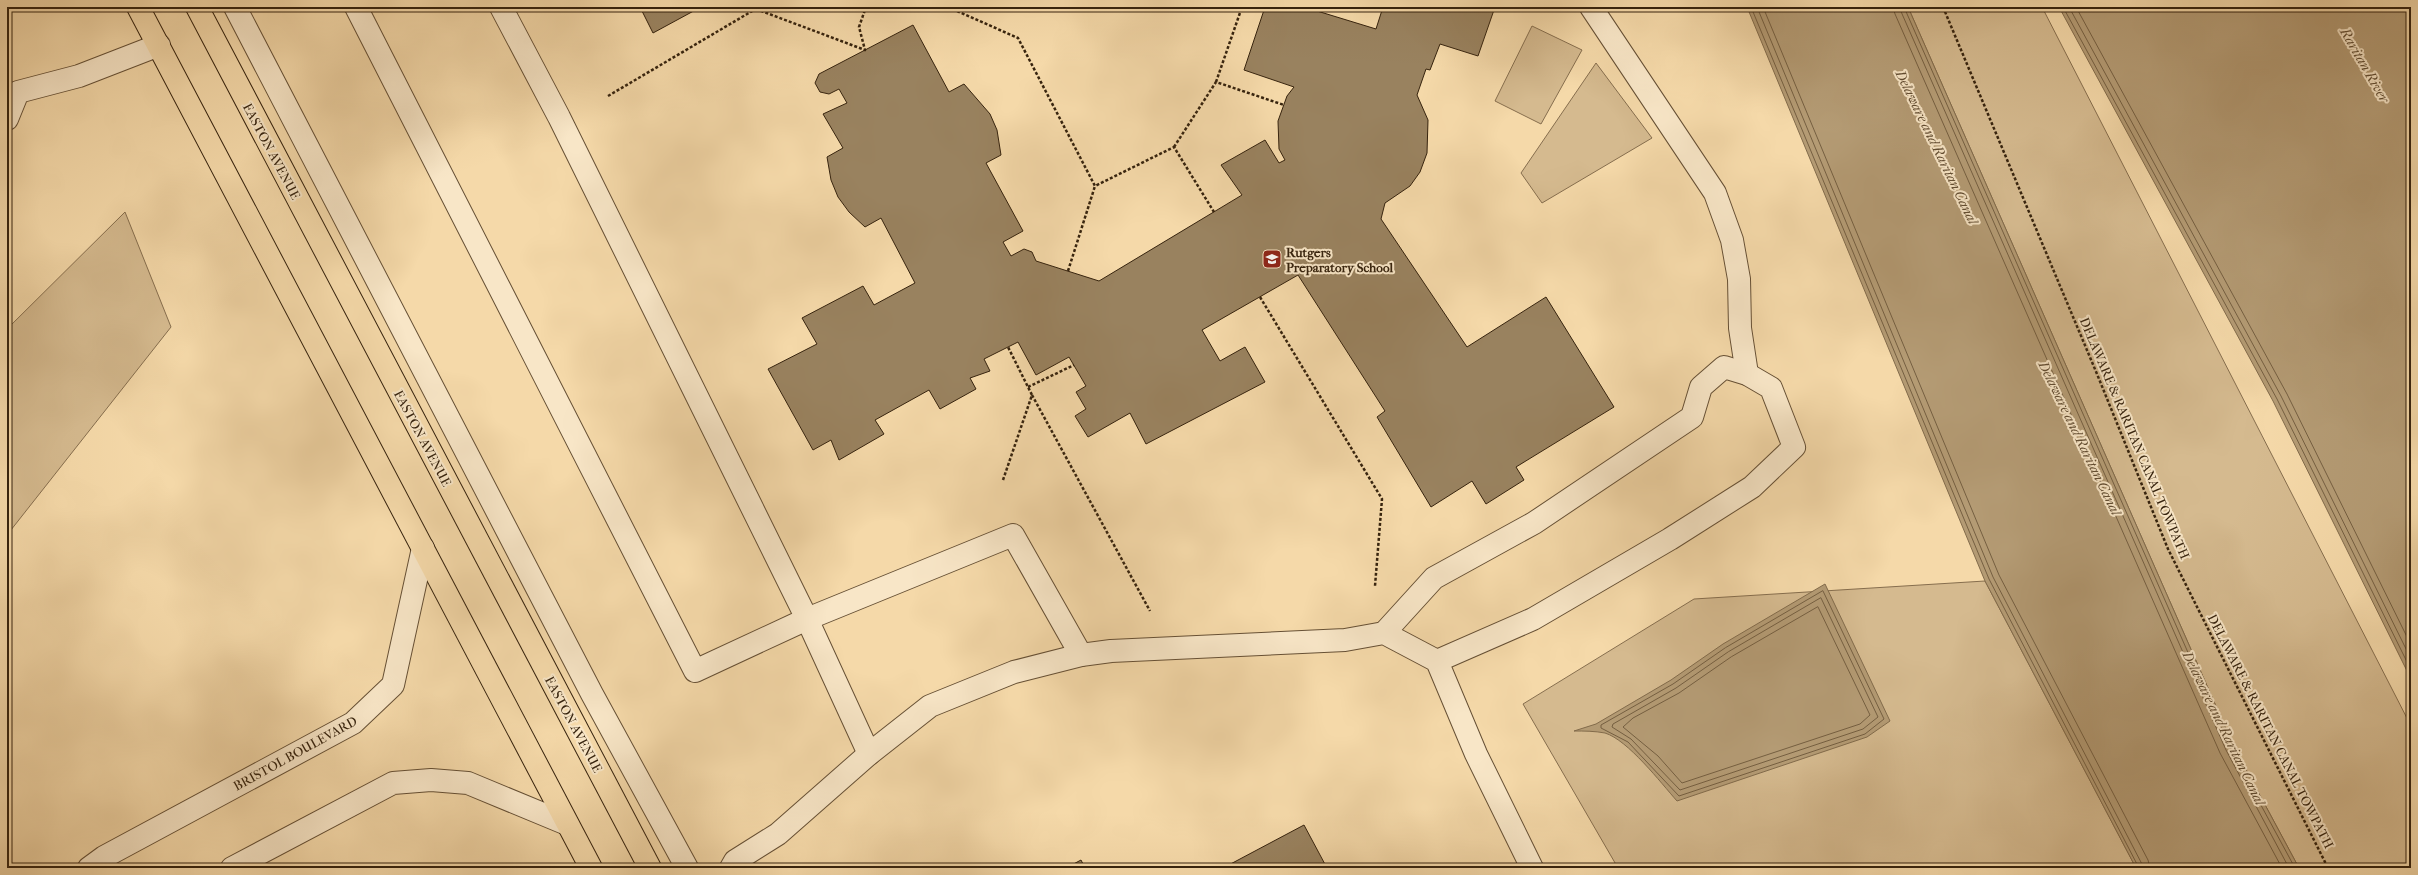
<svg xmlns="http://www.w3.org/2000/svg" width="2418" height="875" font-family="'IM FELL French Canon',serif">
<style>
.green{fill:#d5ba8f;stroke:#866e4e}
.water{fill:#b49b74;stroke:#826b4b}
.lines{fill:none;stroke-linecap:round;stroke-linejoin:round}
.shore{stroke:#755f41;stroke-width:1}
.building{fill:#99825f;stroke:#36230e}
.service-casing{stroke:#665035;stroke-width:24}
.minor-casing{stroke:#665035;stroke-width:24}
.primary-casing{stroke:#36230e;stroke-width:24}
.path{stroke:#36230e;stroke-width:2.5;stroke-dasharray:3 2;stroke-linecap:butt}
.service{stroke:#f8e6c7;stroke-width:22}
.minor{stroke:#f8e6c7;stroke-width:22}
.primary{stroke:#f5d9a9;stroke-width:22}
.labels{text-anchor:middle;stroke-width:4;stroke-linejoin:round;paint-order:stroke}
.street-label{font-size:13px;fill:#36230e;stroke:#f8e6c7}
.poi-label{font-size:13px;font-weight:bold;fill:#36230e;stroke:#f8e6c7;text-anchor:start}
.water-label{font-size:14px;font-style:italic;fill:#624d32;stroke:#f8e6c7}
</style>
<rect width="100%" height="100%" fill="#f5d9a9"/>
<filter id="stains"><feTurbulence type="fractalNoise" baseFrequency=".005" numOctaves="4"/><feColorMatrix values="0 0 0 0 .2 0 0 0 0 .09 0 0 0 0 .02 0 0 0 .5 -.17"/></filter>
<radialGradient id="worn" r=".72"><stop offset=".6" stop-color="#630" stop-opacity="0"/><stop offset="1" stop-color="#630" stop-opacity=".3"/></radialGradient>
<g class="green">
<polygon points="1908,7 2042,7 2411,726 2411,868 2299,868 2234,747"/>
<polygon points="1532,26 1582,50 1541,124 1495,101"/>
<polygon points="1596,63 1652,138 1542,203 1521,173"/>
<polygon points="125,212 171,327 7,535 7,329"/>
<polygon points="1985,581 2136,868 1618,868 1523,704 1694,599"/>
</g>
<g class="water">
<polygon points="1747,7 1908,7 2234,747 2299,868 2136,868 1985,581"/>
<polygon points="2059,7 2411,7 2411,679 2273,401"/>
<path d="M1825,584l65,137 -23,16 -190,64c-16,-18 -49,-61 -72,-68 -10,-2 -22,-2 -31,-2l22,-7 75,-44 52,-36z"/>
</g>
<g class="lines">
<g class="shore">
<polyline points="1751,7 1989,579 2139,868"/>
<polyline points="1757,7 1993,577 2144,868"/>
<polyline points="1763,7 1999,575 2148,860 2150,868"/>
<polyline points="1893,7 1895,14 2220,753 2282,868"/>
<polyline points="1899,7 2226,750 2289,868"/>
<polyline points="1904,7 2230,748 2295,868"/>
<polyline points="2063,7 2277,399 2411,670"/>
<polyline points="2069,7 2281,396 2411,659"/>
<polyline points="2076,7 2287,394 2411,645"/>
<polygon points="1823,591 1884,719 1865,734 1679,796 1628,742 1601,728 1601,725 1673,684 1725,648"/>
<polygon points="1821,598 1878,717 1863,729 1680,790 1631,739 1612,727 1613,724 1676,688 1728,652"/>
<polygon points="1818,607 1870,715 1860,724 1682,783 1658,756 1623,727 1633,718 1679,693 1731,657"/>
</g>
</g>
<g class="building">
<polygon points="640,7 701,7 653,33"/>
<polygon points="1265,7 1304,7 1376,29 1383,7 1495,7 1478,56 1440,44 1430,70 1426,69 1417,95 1428,120 1427,153 1420,172 1410,186 1385,203 1381,219 1467,347 1546,297 1614,407 1516,467 1524,480 1486,504 1472,481 1431,507 1377,417 1385,411 1298,275 1202,330 1220,361 1245,347 1265,382 1146,444 1130,413 1088,437 1075,416 1086,409 1076,392 1086,386 1069,357 1036,375 1018,342 984,359 990,371 970,378 976,389 940,409 929,390 875,420 884,434 839,460 831,440 813,450 768,369 817,344 802,318 863,286 874,305 915,283 881,218 865,227 849,212 838,197 831,180 827,157 843,148 823,114 847,103 839,89 829,94 820,92 815,83 819,74 913,25 949,92 964,84 990,114 997,130 1001,155 986,163 1023,231 1003,242 1011,256 1024,249 1032,252 1036,261 1099,281 1242,195 1221,165 1265,140 1279,163 1285,160 1279,149 1278,121 1287,96 1294,87 1244,70"/>
<polygon points="1304,825 1327,868 1223,868"/>
<polygon points="1081,860 1085,868 1066,868"/>
</g>
<g class="lines">
<defs>
<g id="service">
<polyline points="235,7 592,694 687,868"/>
<polyline points="356,7 695,671 807,619 1013,535 1081,655"/>
<polyline points="501,7 559,117 807,619 869,754"/>
<polyline points="1591,7 1715,193 1732,240 1739,279 1740,328 1747,374"/>
<polyline points="7,119 18,92 79,76 159,45"/>
<polyline points="1384,633 1434,578 1534,523 1692,417 1701,387 1724,367 1747,374 1771,388 1794,447 1752,487 1670,539 1533,619 1437,661"/>
<polyline points="731,868 735,861 778,834 869,754 930,706 1014,672 1081,655 1111,651 1345,640 1384,633 1437,661 1476,754 1532,868"/>
</g>
<g id="minor">
<polyline points="89,868 104,857 353,723 393,685 423,548"/>
<polyline points="232,868 393,783 431,780 468,783 567,824"/>
</g>
<g id="primary">
<polyline points="138,7 591,868"/>
<polyline points="197,7 650,868"/>
</g>
</defs>
<use href="#service" class="service-casing"/>
<use href="#minor" class="minor-casing"/>
<use href="#primary" class="primary-casing"/>
<g class="path">
<polyline points="948,7 1018,38 1095,186 1174,147 1214,212"/>
<polyline points="1943,7 2097,374 2168,549 2328,868"/>
<polyline points="756,9 865,50 859,27 866,7"/>
<polyline points="1216,82 1242,7"/>
<polyline points="608,96 759,7"/>
<polyline points="1174,147 1216,82 1284,105"/>
<polyline points="1068,271 1095,186"/>
<polyline points="1260,297 1382,499 1375,586"/>
<polyline points="1028,387 1074,365"/>
<polyline points="1032,395 1150,611"/>
<polyline points="1003,480 1032,395 1008,347"/>
</g>
<use href="#service" class="service"/>
<use href="#minor" class="minor"/>
<use href="#primary" class="primary"/>
</g>
<defs>
<symbol id="school-square" viewBox="-11 -11 22 22"><rect x="-9" y="-9" width="18" height="18" rx="4" fill="#8f2418" stroke="#f8e6c7"/><path d="M0-5L7-2L0 1L-7-2ZM-4 1L0 2.5L4 1V4Q0 6-4 4Z" fill="#fff"/></symbol>
</defs>
<g fill-rule="evenodd">
<use href="#school-square" x="1261" y="248" width="22" height="22"/>
</g>
<g class="labels">
<g class="street-label">
<text transform="translate(272 151) rotate(62)" y="5">EASTON AVENUE</text>
<text transform="translate(423 438) rotate(62)" y="5">EASTON AVENUE</text>
<text transform="translate(2135 438) rotate(67)" y="5">DELAWARE &amp; RARITAN CANAL TOWPATH</text>
<text transform="translate(574 724) rotate(62)" y="5">EASTON AVENUE</text>
<text transform="translate(2271 731) rotate(63)" y="5">DELAWARE &amp; RARITAN CANAL TOWPATH</text>
<text transform="translate(295 753) rotate(-29)" y="5">BRISTOL BOULEVARD</text>
</g>
<g class="poi-label">
<text x="1286" y="257">Rutgers<tspan x="1286" dy="15">Preparatory School</tspan></text>
</g>
<g class="water-label">
<text transform="translate(2365 65) rotate(60)" y="5">Raritan River</text>
<text transform="translate(1937 147) rotate(64)" y="5">Delaware and Raritan Canal</text>
<text transform="translate(2080 438) rotate(64)" y="5">Delaware and Raritan Canal</text>
<text transform="translate(2224 728) rotate(64)" y="5">Delaware and Raritan Canal</text>
</g>
</g>
<rect width="2418" height="875" fill="none" stroke="#f5d9a9" stroke-width="24"/>
<rect x="8" y="8" width="2402" height="859" fill="none" stroke="#36230e" stroke-width="2"/>
<rect x="12" y="12" width="2394" height="851" fill="none" stroke="#36230e"/>
<rect width="100%" height="100%" filter="url(#stains)"/>
<rect width="100%" height="100%" fill="url(#worn)"/>
</svg>
